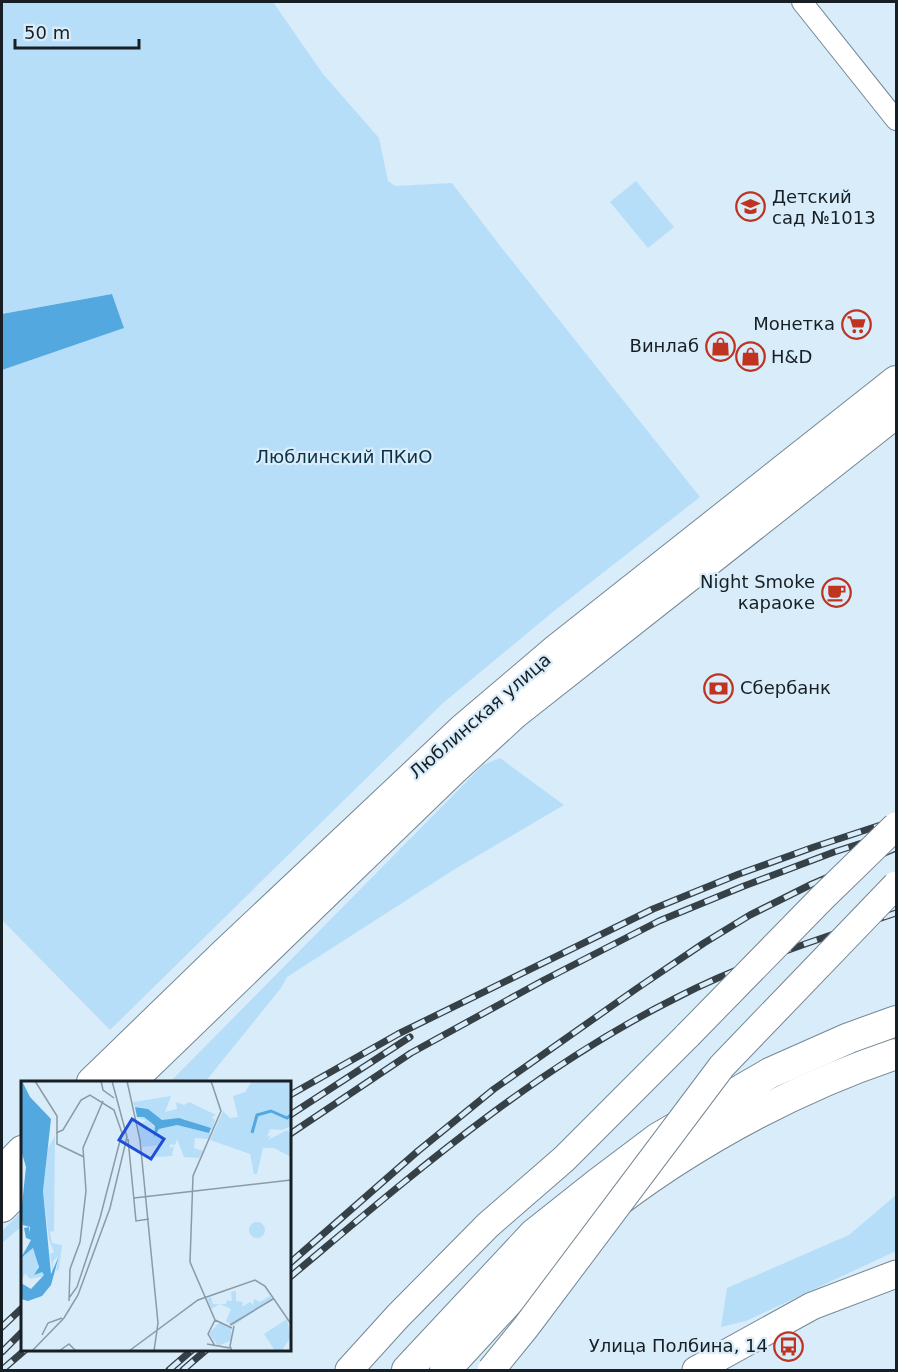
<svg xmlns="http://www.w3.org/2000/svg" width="898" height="1372" font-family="'DejaVu Sans',sans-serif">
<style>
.green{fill:#b7def9}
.water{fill:#53a8df}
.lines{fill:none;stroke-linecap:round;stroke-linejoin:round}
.minor-casing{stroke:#758794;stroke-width:22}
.secondary-casing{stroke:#758794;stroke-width:29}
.primary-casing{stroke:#758794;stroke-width:32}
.minor{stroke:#fff;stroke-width:20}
.secondary{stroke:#fff;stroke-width:27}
.primary{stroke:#fff;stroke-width:30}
.rail-casing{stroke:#364047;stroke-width:7}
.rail{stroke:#d8ecfa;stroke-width:4.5;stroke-dasharray:14;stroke-linecap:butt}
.secondary-bridge-casing{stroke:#758794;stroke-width:29;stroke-linecap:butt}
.secondary-bridge{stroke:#fff;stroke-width:27}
.labels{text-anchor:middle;stroke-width:4.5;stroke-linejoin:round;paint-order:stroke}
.poi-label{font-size:18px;fill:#171f24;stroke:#d8ecfa;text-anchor:end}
.park-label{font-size:18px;fill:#0a3147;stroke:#d8ecfa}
.street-label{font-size:18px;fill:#171f24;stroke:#d8ecfa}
.inset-river{fill:none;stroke:#53a8df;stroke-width:3}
.inset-road{fill:none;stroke:#8b9aa4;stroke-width:1.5}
.view{fill:#1d4ed8;fill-opacity:0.15;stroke:#1d4ed8;stroke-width:3}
.inset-edge{fill:none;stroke:#171f24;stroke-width:3}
</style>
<rect width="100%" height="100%" fill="#d8ecfa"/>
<g class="green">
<polygon points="2,2 273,2 323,74 379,138 388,181 395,186 452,183 501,247 700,497 554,611 443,703 110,1030 2,920 2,370 124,328 112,294 2,314"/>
<polygon points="636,181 674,227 648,248 610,202"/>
<polygon points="500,758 564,805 455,869 287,977 281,988 205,1082 170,1082 483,765"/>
<polygon points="896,1195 896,1251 746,1321 721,1327 727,1288 849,1235"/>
<polygon points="22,1211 22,1226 2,1243 2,1231"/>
</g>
<polygon class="water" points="112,294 124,328 2,370 2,314"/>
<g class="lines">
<defs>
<polyline id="minor" points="802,2 896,120"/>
<g id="secondary">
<polyline points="349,1370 398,1316 488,1225 564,1159 688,1035"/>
<polyline points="696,1370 812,1306 896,1274"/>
</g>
<g id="primary">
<polyline points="92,1082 224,954 463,729 557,649 896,381"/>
<polyline points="130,1082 452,771 514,714 896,413"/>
<polyline points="2,1172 22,1151"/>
<polyline points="2,1207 22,1187"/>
<polyline points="407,1370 534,1234 597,1184 658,1138 770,1073 849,1038 896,1021"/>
<path d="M445,1370c36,-38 71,-79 109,-115 93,-87 222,-161 342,-201"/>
</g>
</defs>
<use href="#minor" class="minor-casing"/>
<use href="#secondary" class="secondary-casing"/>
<use href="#primary" class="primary-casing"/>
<use href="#minor" class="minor"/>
<use href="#secondary" class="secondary"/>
<use href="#primary" class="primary"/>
<defs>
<g id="rail">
<polyline points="290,1095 398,1034 653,909 739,874 814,847 896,820"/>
<polyline points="290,1115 410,1037"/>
<polyline points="290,1134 411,1053 544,980 659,921 744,886 834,852 896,832"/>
<polyline points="290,1263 418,1151 494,1089 636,989 704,943 750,915 812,884 896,848"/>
<path d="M290,1277c122,-102 242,-207 386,-279 70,-36 146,-60 220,-85"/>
<polyline points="2,1327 22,1308"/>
<polyline points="2,1352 22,1332"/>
<polyline points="2,1370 25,1350"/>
<polyline points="169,1370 192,1350"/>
<polyline points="183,1370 206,1350"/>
</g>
</defs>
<use href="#rail" class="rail-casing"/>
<use href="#rail" class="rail"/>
<defs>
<g id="secondary-bridge">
<polyline points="688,1035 822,898 896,826"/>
<polyline points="491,1370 526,1327 722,1066 896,885"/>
</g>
</defs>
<use href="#secondary-bridge" class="secondary-bridge-casing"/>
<use href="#secondary-bridge" class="secondary-bridge"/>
</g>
<defs>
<symbol id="school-ring" viewBox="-11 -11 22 22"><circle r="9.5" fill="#d8ecfa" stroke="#c03321" stroke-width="1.5"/><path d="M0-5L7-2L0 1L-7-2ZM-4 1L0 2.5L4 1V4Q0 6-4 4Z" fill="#c03321"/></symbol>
<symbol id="supermarket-ring" viewBox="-11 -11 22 22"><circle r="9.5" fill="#d8ecfa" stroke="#c03321" stroke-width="1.5"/><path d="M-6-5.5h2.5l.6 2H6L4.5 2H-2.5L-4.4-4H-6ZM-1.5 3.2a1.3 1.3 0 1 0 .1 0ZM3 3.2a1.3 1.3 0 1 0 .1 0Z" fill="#c03321"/></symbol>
<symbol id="shop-ring" viewBox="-11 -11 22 22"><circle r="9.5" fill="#d8ecfa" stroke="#c03321" stroke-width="1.5"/><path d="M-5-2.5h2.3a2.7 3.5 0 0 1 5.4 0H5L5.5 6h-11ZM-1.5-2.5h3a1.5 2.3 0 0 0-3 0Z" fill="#c03321"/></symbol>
<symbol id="cafe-ring" viewBox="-11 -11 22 22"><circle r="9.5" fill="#d8ecfa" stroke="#c03321" stroke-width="1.5"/><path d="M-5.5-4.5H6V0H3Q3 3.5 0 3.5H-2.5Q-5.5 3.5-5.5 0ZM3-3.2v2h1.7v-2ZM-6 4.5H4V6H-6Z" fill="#c03321"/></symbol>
<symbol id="bank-ring" viewBox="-11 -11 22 22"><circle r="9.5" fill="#d8ecfa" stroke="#c03321" stroke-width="1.5"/><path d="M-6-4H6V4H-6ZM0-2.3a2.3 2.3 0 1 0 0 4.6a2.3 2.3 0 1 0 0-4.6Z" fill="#c03321"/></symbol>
<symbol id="bus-ring" viewBox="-11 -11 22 22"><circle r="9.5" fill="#d8ecfa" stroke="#c03321" stroke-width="1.5"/><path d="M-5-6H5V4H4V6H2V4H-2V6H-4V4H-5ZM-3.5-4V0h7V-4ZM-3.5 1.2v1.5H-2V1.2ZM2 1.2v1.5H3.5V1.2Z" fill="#c03321"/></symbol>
</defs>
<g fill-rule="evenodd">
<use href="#school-ring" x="734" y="190" width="33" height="33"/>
<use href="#supermarket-ring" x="840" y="308" width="33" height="33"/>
<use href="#shop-ring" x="704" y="330" width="33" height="33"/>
<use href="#shop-ring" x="734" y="340" width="33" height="33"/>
<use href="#cafe-ring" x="820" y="576" width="33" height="33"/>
<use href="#bank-ring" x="702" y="672" width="33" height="33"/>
<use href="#bus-ring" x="772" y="1330" width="33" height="33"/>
</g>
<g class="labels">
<g class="poi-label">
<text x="772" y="203" text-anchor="start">Детский<tspan x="772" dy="21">сад №1013</tspan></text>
<text x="835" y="330">Монетка</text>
<text x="699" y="352">Винлаб</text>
<text x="771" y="363" text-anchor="start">H&amp;D</text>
<text x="815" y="588">Night Smoke<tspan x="815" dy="21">караоке</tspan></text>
<text x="740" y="694" text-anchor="start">Сбербанк</text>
<text x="768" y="1352">Улица Полбина, 14</text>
</g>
<g class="park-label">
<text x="344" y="463">Люблинский ПКиО</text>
</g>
<g class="street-label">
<text transform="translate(480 716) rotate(-41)" y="6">Люблинская улица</text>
</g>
</g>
<g transform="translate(21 1081)">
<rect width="270" height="270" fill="#d8ecfa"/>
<path d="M231,0h39v45l-9,4 -16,-1h4l-3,8 5,-2 -4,5 19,-10 4,5v22l-17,-9h-11l-6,26h-3l-4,-20 -40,-14 13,-29 7,7 8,-1 -5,-21 12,-4zM150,15l-6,16 12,-3 -1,-7 8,3 5,-3 27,13 -4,2 3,3 -3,10 -28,-11 -22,1 -14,-11 -14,-3 -1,-4zM123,36l12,11 -1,9 4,-8 18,-4 34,8 -3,6 -13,-1 -1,10 9,3 -4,7 -15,-1 -7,-18 -2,6 -5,-1v4l4,-2 -2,10 -17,1 6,-12 -19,2 -4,-21 8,-6 -10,-2zM34,55l-1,95 -4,1 2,11 10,2 -3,24 -3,3 3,-16 -6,5v12l-3,-19 4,-2 -5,-12 -6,-49 5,-43zM228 149a8 8 0 1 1 16 0a8 8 0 1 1-16 0ZM12,167l6,9 -2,16 4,-3 3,6 -14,3 -5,-6 -3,7 -1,-22zM242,204l2,2 7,12 -39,27 -7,-5 5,-12 -11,-5 -9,5 -4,-10 4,-2 2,7h13l1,-4 5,1 -1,-9 5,-1v10l7,1 -1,5 8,-5 3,3 1,-6 6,3 10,-6zM266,238l4,18 -9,13 -7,1 -11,-17zM199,241l11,6 1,12 -14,6 -9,-13z" fill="#b7def9"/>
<path d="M1,0l8,16 21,22 -8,72 8,83 8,-18 -8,29 -9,11 -14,5 -7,-2v-16l10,6 13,-14 -2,-3 -8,3 5,-8 -6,-19 -12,10 10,-18 -5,-2 -2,-10 5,-1 1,6v-6l-7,-2 -2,-11 5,-47 -5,-17zM114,26l13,2 14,11 17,-2 32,10 -2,5 -32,-8 -18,4 -5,8 1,-11 -11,-9h-7z" fill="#53a8df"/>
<path class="inset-river" d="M0,47l12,10 -6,24 15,4M231,52l5,-18 14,-4 16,7 4,-3"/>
<path class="inset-road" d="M14,0l22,35v28l27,13M80,0l2,9 11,8M106,0l13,59 18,183 -4,28M190,0l10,30 -28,65 -3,86 25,58 -7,14 7,12M35,52l7,-3 18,-30 9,-5 24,15 8,23 -22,85 -23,69 -8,11M107,58l8,82 13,-2M113,117l157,-18M48,220l1,-32 10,-27 6,-51 -3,-43 20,-47M194,239l17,8M209,244l43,-26M21,254l6,-12 14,-5M186,263l23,4M11,270l32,-33 14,-23 32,-87 17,-71 -15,-56M38,270l10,-7 7,7M108,270l69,-51 57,-20 10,6 26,38M211,270l-2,-5 4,-20"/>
<path class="view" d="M111,38l32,20 -13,20 -32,-19z"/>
<rect width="270" height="270" class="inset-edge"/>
</g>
<rect width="898" height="1372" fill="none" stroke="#171f24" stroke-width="6"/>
<path d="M15 39v9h124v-9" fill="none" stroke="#171f24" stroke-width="3"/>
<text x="24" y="39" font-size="18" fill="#171f24" stroke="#d8ecfa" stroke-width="4.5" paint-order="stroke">50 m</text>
</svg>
